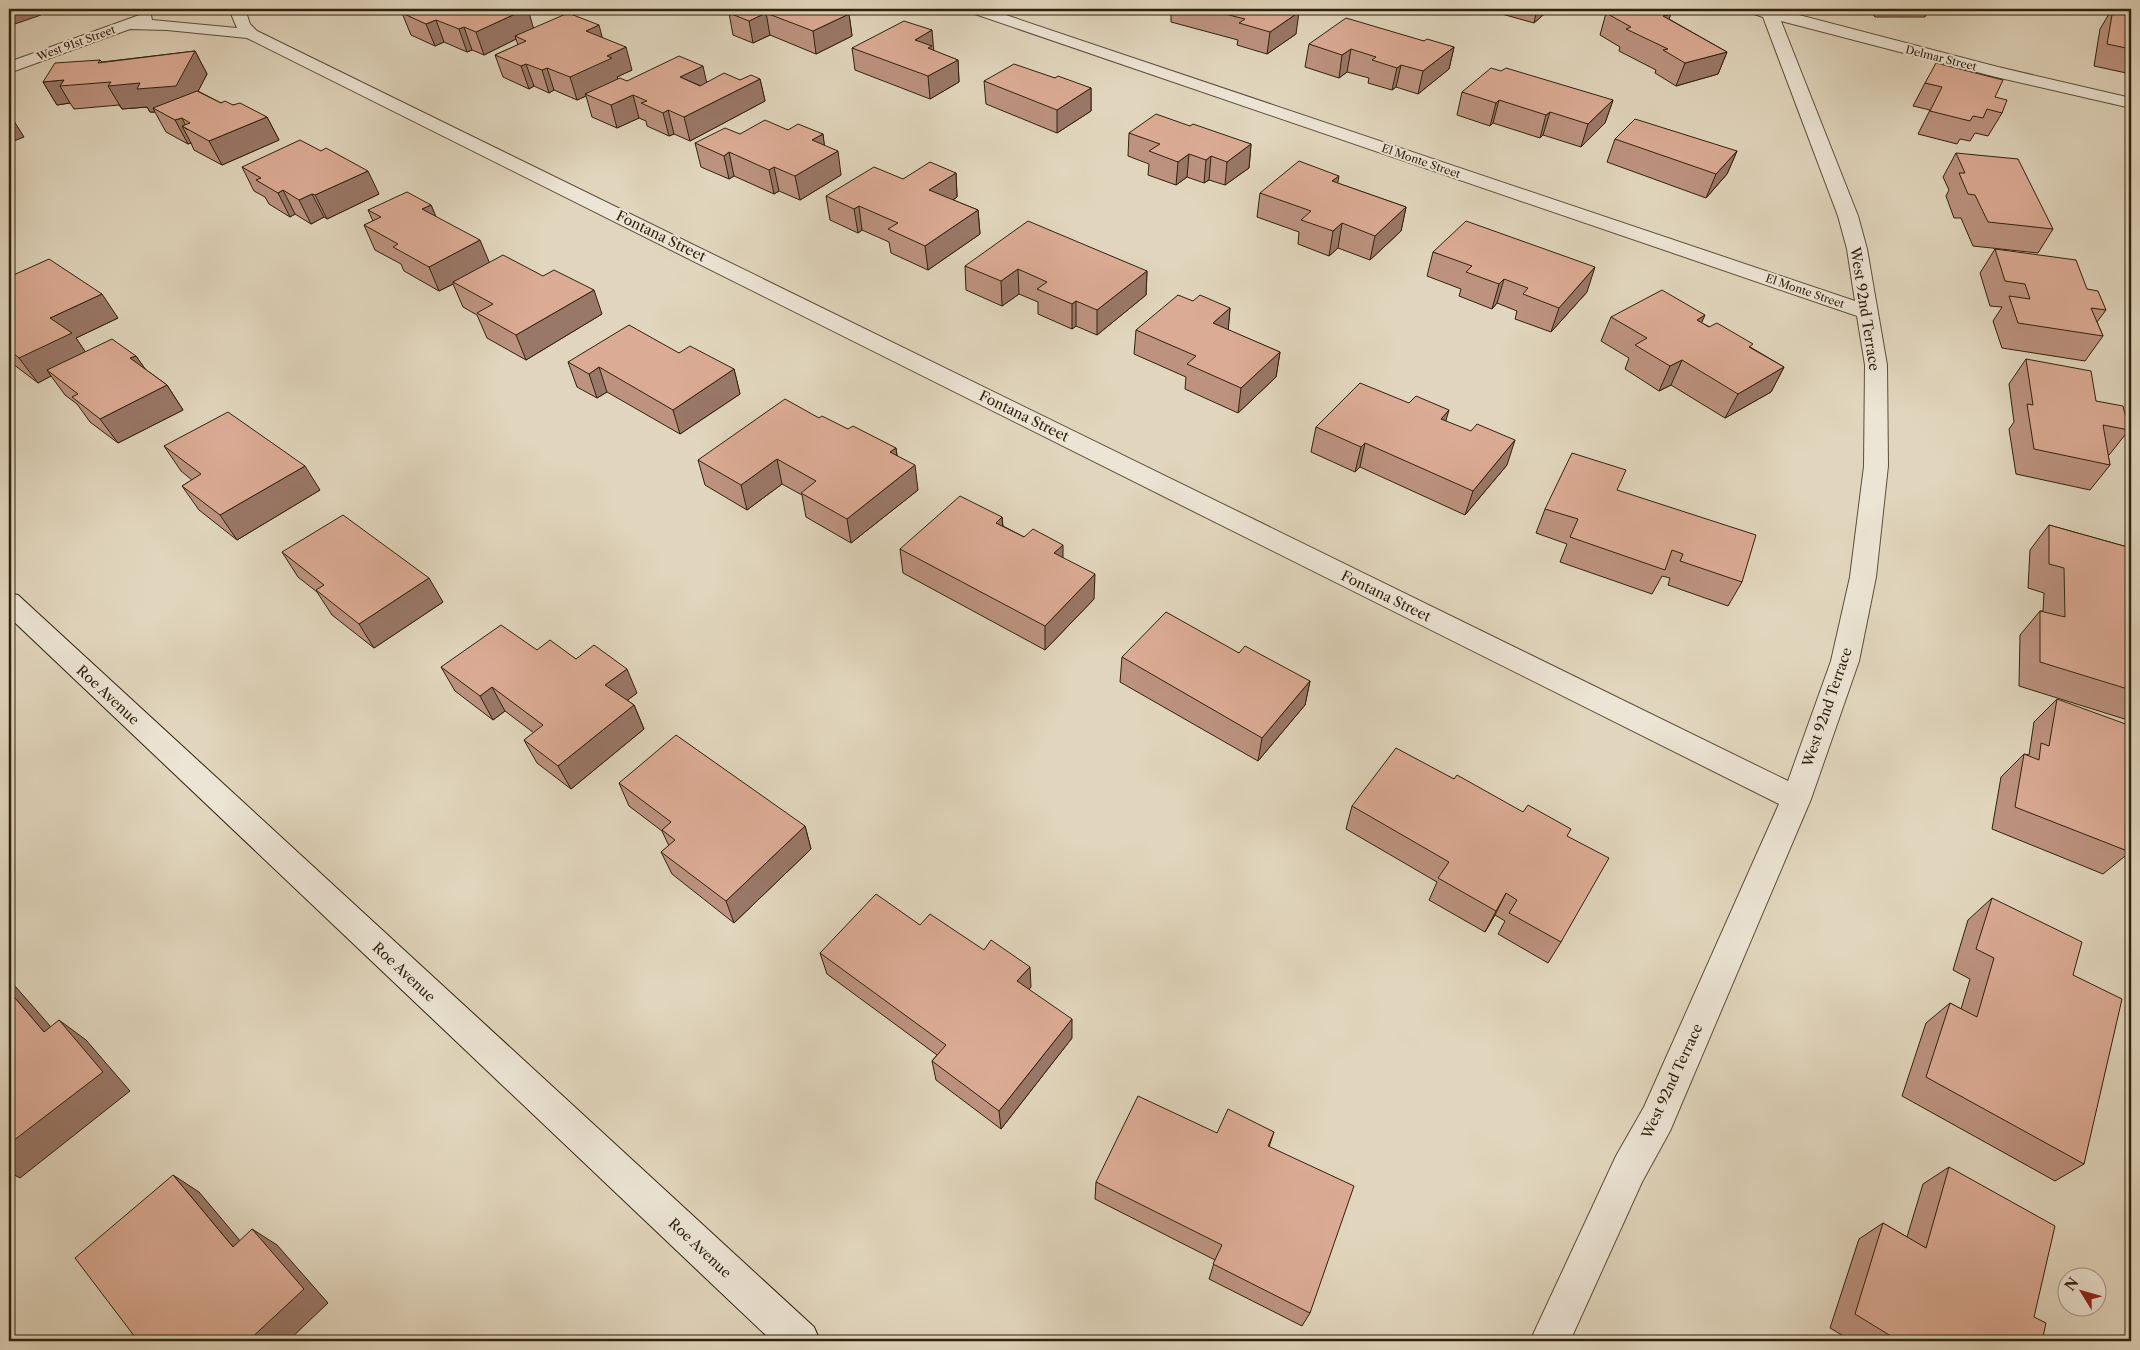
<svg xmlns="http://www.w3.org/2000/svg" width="2140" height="1350" font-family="'Libre Caslon Text',serif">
<rect width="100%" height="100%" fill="#e1d6bd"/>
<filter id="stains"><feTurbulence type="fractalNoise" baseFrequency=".004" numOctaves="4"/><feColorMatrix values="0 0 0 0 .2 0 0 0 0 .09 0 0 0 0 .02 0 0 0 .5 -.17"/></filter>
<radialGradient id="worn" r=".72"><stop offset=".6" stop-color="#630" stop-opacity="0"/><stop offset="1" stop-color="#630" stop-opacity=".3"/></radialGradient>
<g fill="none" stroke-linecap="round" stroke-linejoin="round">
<defs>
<polygon id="street" points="229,9 245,9 250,24 257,31 1788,781 1831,661 1850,577 1864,466 1865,365 1857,316 969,12 966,9 988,9 1855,301 1847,249 1838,216 1763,17 1751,13 1749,9 1776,9 1998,67 2131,98 2131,108 1996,77 1781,21 1858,216 1867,249 1887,365 1888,466 1876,577 1859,661 1811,799 1670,1131 1642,1182 1570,1341 1530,1341 1616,1156 1644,1107 1779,804 247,38 167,30 130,29 9,73 9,62 145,13 151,15 152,20 237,28"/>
<polygon id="secondary" points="9,593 18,595 814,1327 820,1341 772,1341 9,617"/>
</defs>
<use href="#street" stroke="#5c4e39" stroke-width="2"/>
<use href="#secondary" stroke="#30210d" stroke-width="2"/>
<use href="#street" fill="#ece4d4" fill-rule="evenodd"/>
<use href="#secondary" fill="#ece4d4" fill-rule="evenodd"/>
</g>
<g fill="#bd9380" stroke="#30210d">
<polygon points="695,9 722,9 710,14"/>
<polygon points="1129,9 1141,9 1137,11"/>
<polygon points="1171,9 1289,9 1296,34 1267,54 1237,45 1238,40 1171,22"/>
<polygon points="1484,9 1550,9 1534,23"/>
<polygon points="1615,9 1661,9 1669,19 1727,52 1718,74 1676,86 1655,73 1656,70 1619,51 1620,47 1600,35 1606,13 1614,11"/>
<polygon points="1868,9 1929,9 1925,17 1875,17"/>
<polygon points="2112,9 2122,9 2131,10 2131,74 2094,66 2100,29"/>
<polygon points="402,13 534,28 602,38 632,70 617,77 618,79 627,81 707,82 760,79 765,101 690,141 674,134 669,136 647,126 646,121 639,118 617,128 592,117 586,96 577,100 554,90 549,93 534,86 529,89 503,77 495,55 518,45 516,39 484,55 472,50 467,52 444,42 435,46 411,35"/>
<polygon points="729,13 849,14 852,36 816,54 770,35 753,43 733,35"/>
<polygon points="1424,41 1454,47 1449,69 1418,94 1396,87 1392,90 1368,83 1369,78 1347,72 1339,78 1305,67 1309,44"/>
<polygon points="852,48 934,51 958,60 959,82 930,99 855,70"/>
<polygon points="195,51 207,74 198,91 221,103 233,105 267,117 279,140 222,165 194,150 191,143 188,144 166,132 155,112 150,112 147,107 122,109 119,105 74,109 70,103 57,105 43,82 100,60 102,62"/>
<polygon points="1055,78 1091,88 1091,111 1057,133 986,104 984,81"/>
<polygon points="1925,83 1995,97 2002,113 1988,136 1975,133 1970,141 1960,139 1957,144 1918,134 1930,110 1913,106"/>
<polygon points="1462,92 1613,100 1605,123 1581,147 1543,135 1540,138 1493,123 1490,126 1457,115"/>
<polygon points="1190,126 1251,144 1249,168 1225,185 1209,180 1204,183 1187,177 1176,185 1148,175 1149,164 1128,156 1129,133"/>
<polygon points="788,130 823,134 824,146 841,175 800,200 779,191 774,194 734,176 729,179 701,167 695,143 740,134"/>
<polygon points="1615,139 1737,151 1727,174 1706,198 1607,162"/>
<polygon points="1956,153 2053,229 2038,253 1973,246 1961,218 1954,218 1946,196 1949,190 1943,177"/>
<polygon points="242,167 379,194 327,219 324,217 311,224 295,214 290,217 269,204 265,197 254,191"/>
<polygon points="956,173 957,197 953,200 978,210 980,234 928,270 891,253 889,242 862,230 858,233 830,220 826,196 903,179"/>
<polygon points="1337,183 1406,207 1401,231 1370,260 1338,248 1329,256 1298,244 1299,232 1257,217 1260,193"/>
<polygon points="431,205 436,217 489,263 602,314 526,360 487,338 477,315 463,307 453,284 439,291 404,271 401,264 375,250 364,225 373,221 368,210"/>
<polygon points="1995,249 2087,289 2106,310 2097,322 2103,336 2085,361 2002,348 1993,321 2002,307 1990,306 1980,273"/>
<polygon points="1433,252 1587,292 1551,332 1515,319 1517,311 1497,303 1492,309 1459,296 1461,289 1427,276"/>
<polygon points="965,266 1147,271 1146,295 1097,335 1076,326 1072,329 1038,314 1038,302 1019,294 1002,306 966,290"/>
<polygon points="9,277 118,318 76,338 85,352 136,356 145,369 167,385 183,410 118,443 90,422 77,404 65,395 51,376 38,383 9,361"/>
<polygon points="1193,301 1230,308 1228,330 1280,352 1276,377 1238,413 1185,389 1186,377 1134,354 1136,330"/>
<polygon points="1611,317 1702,323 1752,348 1784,367 1771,392 1725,418 1671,385 1659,391 1625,369 1629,358 1601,341"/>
<polygon points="679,353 734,369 740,394 680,434 607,392 597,398 577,387 568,362"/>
<polygon points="2026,359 2096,401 2129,430 2109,455 2108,455 2110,465 2090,490 2016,474 2009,429 2014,422 2009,384"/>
<polygon points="819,418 896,448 897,455 918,490 851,543 806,517 802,495 782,484 747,510 705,485 698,460"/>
<polygon points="1446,421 1507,465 1465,515 1360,467 1355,472 1311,452 1316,427"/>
<polygon points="164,446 320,490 237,540 199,510 182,486 192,480 181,471"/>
<polygon points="1617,490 1742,582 1728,606 1668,585 1670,578 1662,576 1652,594 1560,562 1567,544 1536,533 1545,509"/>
<polygon points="1002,517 1003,526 1024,537 1063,558 1094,599 1045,650 903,573 900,549"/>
<polygon points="2049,525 2131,548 2131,721 2019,686 2020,635 2040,611 2043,611 2044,593 2028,588 2030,550"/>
<polygon points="282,552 443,602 374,648 332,615 317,592 298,577"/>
<polygon points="537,650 576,659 637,693 627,700 634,705 644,729 571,789 537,763 524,740 534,733 505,711 493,720 455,691 441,667"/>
<polygon points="1239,653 1310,681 1305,705 1258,761 1120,682 1122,657"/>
<polygon points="2057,699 2130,852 2103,874 1992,829 2001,777 2024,754 2029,755 2034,722"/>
<polygon points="1454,779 1567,836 1561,942 1548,963 1498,934 1505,921 1495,915 1485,932 1429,900 1437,882 1346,829 1352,806"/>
<polygon points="619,783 805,826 811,849 734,923 672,874 661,852 669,846 662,831 629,806"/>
<polygon points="1992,898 2073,975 2084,1164 2055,1181 1902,1096 1926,1023 1950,1003 1961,1009 1970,979 1953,970 1968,920"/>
<polygon points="920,925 1031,987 1029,989 1072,1038 1001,1129 936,1080 932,1061 937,1055 827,974 820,953"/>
<polygon points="1274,1132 1269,1147 1310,1313 1302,1326 1209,1279 1215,1260 1095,1199 1096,1182 1217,1133"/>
<polygon points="1949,1167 2034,1317 2042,1341 1852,1341 1830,1328 1859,1239 1883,1223 1907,1237 1923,1184"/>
</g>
<g fill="#9a7868" stroke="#30210d">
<polygon points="9,9 37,9 41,15 9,26"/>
<polygon points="351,9 366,9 352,11"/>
<polygon points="526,9 528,9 534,30 515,36 516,39 484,55 476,32"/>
<polygon points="709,9 722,9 710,14"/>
<polygon points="1537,9 1550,9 1534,23"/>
<polygon points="1299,12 1296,34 1267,54 1270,32"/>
<polygon points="766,13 770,35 753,43 749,21"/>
<polygon points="849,14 852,36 816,54 813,31"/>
<polygon points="1671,14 1663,36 1663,16"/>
<polygon points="436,20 444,42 435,46 426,24"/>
<polygon points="599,25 605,48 586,31"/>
<polygon points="464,27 472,50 467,52 459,29"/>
<polygon points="932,30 934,53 915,40"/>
<polygon points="626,47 632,70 617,77 618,80 585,94 586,96 577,100 570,77 607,56"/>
<polygon points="1454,47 1449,69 1418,94 1423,71"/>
<polygon points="1351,49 1347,72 1339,78 1342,55"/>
<polygon points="195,51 207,74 189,109 153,108 155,112 150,112 147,107 122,109 108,86"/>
<polygon points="1727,52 1718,74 1676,86 1685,63"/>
<polygon points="958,60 959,82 930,99 928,76"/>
<polygon points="526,64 534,86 529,89 521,66"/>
<polygon points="1401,65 1396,87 1392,90 1397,68"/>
<polygon points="703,66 708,89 680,77"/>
<polygon points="547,68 554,90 549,93 542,70"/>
<polygon points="760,79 765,101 690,141 684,117"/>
<polygon points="64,80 60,86 70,103 57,105 43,82"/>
<polygon points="1091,88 1091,111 1057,133 1057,110"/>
<polygon points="633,95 639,118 617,128 611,105"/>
<polygon points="1499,100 1493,123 1490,126 1496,103"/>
<polygon points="1613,100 1605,123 1581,147 1588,124"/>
<polygon points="668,110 674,134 669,136 663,113"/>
<polygon points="1550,112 1543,135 1540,138 1546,115"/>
<polygon points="9,113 24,137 9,143"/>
<polygon points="267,117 279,140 222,165 209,141"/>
<polygon points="182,118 188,130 182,126 191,143 188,144 175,120"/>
<polygon points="823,134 826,157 812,140"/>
<polygon points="1251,144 1249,168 1225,185 1227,162"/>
<polygon points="838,151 841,175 800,200 795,176"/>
<polygon points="1737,151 1727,174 1706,198 1716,174"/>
<polygon points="729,152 734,176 729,179 724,156"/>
<polygon points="1189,154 1187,177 1176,185 1178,162"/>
<polygon points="1211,156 1209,180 1204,183 1206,160"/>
<polygon points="774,167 779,191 774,194 769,170"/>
<polygon points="368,171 379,194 327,219 315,195"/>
<polygon points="956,173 957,197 931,214 929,190"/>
<polygon points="1339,176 1335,199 1332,181"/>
<polygon points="283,190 295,214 290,217 278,193"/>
<polygon points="312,194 324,217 311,224 299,200"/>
<polygon points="431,205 441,229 422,209"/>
<polygon points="859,206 862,230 858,233 854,209"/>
<polygon points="1406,207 1401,231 1370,260 1375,236"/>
<polygon points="978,210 980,234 928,270 925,246"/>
<polygon points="1342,223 1338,248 1329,256 1333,231"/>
<polygon points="480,240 490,264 453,282 453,284 439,291 429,267"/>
<polygon points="1595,267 1587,292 1551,332 1559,308"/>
<polygon points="1018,269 1019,294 1002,306 1001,281"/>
<polygon points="1147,271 1146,295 1097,335 1097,310"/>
<polygon points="1504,279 1497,303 1492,309 1499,284"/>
<polygon points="594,290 602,314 526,360 516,335"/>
<polygon points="102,294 118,318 76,338 89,357 47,370 51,376 38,383 19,358 50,318"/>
<polygon points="1076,301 1076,326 1072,329 1072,304"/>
<polygon points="1230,308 1228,333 1213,323"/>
<polygon points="1705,315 1694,340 1697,320"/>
<polygon points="1280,352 1276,377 1238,413 1241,388"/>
<polygon points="136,356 153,380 130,358"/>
<polygon points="1682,360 1671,385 1659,391 1670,366"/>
<polygon points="599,367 607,392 597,398 589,374"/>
<polygon points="1784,367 1771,392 1725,418 1738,394"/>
<polygon points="734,369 740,394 680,434 673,410"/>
<polygon points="167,385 183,410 118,443 100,419"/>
<polygon points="1449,410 1442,434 1441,419"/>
<polygon points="1515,440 1507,465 1465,515 1473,491"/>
<polygon points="1365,443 1360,467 1355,472 1361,447"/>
<polygon points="896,448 899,473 890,452"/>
<polygon points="777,459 782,484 747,510 741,485"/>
<polygon points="915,465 918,490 851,543 847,519"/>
<polygon points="305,466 320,490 237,540 220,515"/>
<polygon points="1002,517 1004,541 996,523"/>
<polygon points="1063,545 1063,569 1054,553"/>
<polygon points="1095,574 1094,599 1045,650 1045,626"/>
<polygon points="429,578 443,602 374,648 359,624"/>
<polygon points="627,669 637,693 616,709 605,685"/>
<polygon points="1310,681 1305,705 1258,761 1262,738"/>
<polygon points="492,687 505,711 493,720 480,696"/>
<polygon points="634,705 644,729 571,789 558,766"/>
<polygon points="805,826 811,849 734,923 726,901"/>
<polygon points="1506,893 1495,915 1485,932 1496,911"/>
<polygon points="1030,967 1031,987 1019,1002 1017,981"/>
<polygon points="9,981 15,986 72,1051 44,1032 9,991"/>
<polygon points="1072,1019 1072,1038 1001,1129 999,1111"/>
<polygon points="59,1020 86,1040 130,1091 20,1178 9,1172 9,1144"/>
<polygon points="173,1175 199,1192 258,1262 233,1247"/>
<polygon points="252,1229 277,1245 328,1303 288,1341 248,1341"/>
</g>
<g fill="#dcab95" stroke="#30210d">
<polygon points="413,9 526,9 476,32 464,27 459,29 436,20 426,24 402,13"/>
<polygon points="737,9 836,9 849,14 813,31 766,13 749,21 729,13"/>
<polygon points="1205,9 1289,9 1299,12 1270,32 1239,23 1245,19"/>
<polygon points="1620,9 1661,9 1671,14 1663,16 1727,52 1685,63 1663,50 1668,49 1626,29 1631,27 1606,13 1621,10"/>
<polygon points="2113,9 2122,9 2131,10 2131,49 2107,44"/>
<polygon points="568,13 599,25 586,31 626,47 607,56 612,58 570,77 547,68 542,70 526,64 521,66 495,55 526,41 515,36"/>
<polygon points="1346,18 1424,41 1427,39 1454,47 1423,71 1401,65 1397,68 1372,60 1376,57 1351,49 1342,55 1309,44"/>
<polygon points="904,21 932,30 915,40 932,46 928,48 958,60 928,76 852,48"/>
<polygon points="195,51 176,86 137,89 140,83 108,86 111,82 60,86 64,80 43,82 55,63 100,60 98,63"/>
<polygon points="679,56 703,66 680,77 700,86 724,73 740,80 751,75 760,79 684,117 668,110 663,113 641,103 647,101 633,95 611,105 585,94 620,78 627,81"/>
<polygon points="1936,63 2003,80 1995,97 2007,100 2002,113 1987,109 1983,118 1973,116 1970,121 1930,111 1942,87 1925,83"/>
<polygon points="1014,64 1055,78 1058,76 1091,88 1057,110 984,81"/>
<polygon points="1491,68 1501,71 1506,68 1613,100 1588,124 1550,112 1546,115 1499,100 1496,103 1462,92"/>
<polygon points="197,91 221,103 225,101 233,105 240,103 267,117 209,141 182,126 190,123 182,118 175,120 153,108"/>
<polygon points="1156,114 1190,126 1193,124 1251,144 1227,162 1211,156 1206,160 1189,154 1178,162 1149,151 1160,144 1129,133"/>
<polygon points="1635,119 1737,151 1716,174 1615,139"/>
<polygon points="765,120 788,130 798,124 823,134 812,140 838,151 795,176 774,167 769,170 729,152 724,156 695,143 725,128 740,134"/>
<polygon points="300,140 321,151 326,148 368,171 315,195 312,194 299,200 283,190 278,193 256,180 261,178 242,167"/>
<polygon points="1956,153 2018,159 2053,229 1988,222 1975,195 1968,194 1959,173 1965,173"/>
<polygon points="1299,161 1339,176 1332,181 1406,207 1375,236 1342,223 1333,231 1301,220 1311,211 1260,193"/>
<polygon points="930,162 956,173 929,190 978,210 925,246 888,229 898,223 859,206 854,209 826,196 874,167 903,179"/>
<polygon points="407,192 431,205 422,209 480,240 429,267 393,247 398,244 364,225 381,217 368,210"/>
<polygon points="1028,221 1147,271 1097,310 1076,301 1072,304 1037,289 1047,282 1018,269 1001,281 965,266"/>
<polygon points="1466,221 1595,267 1559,308 1523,294 1528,288 1504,279 1499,284 1466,272 1472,266 1433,252"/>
<polygon points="1995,249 2076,260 2087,289 2098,291 2106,310 2091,308 2103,336 2018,323 2009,296 2030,299 2025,284 2005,281"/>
<polygon points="503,255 543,276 554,270 594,290 516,335 477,313 493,304 453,282"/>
<polygon points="49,259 102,294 50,318 72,333 19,358 9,350 9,277"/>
<polygon points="1662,290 1705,315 1697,320 1709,327 1717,323 1753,344 1749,347 1784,367 1738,394 1682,360 1670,366 1635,345 1647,338 1611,317"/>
<polygon points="1178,295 1193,301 1200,295 1230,308 1213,323 1280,352 1241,388 1187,364 1196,356 1136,330"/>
<polygon points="629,325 679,353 690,346 734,369 673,410 599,367 589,374 568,362"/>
<polygon points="112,339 136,356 130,358 167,385 100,419 72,397 78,394 47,370"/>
<polygon points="2026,359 2091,371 2096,401 2123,406 2129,430 2103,425 2110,465 2034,449 2027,404 2033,405"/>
<polygon points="1360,383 1409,403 1416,396 1449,410 1441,419 1471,431 1477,424 1515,440 1473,491 1365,443 1361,447 1316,427"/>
<polygon points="785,399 819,418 822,416 848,429 853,426 896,448 890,452 915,465 847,519 801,493 816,481 777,459 741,485 698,460"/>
<polygon points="228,412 305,466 220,515 182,486 201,474 164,446"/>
<polygon points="1572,453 1626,470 1617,490 1756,535 1742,582 1680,561 1683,554 1672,550 1665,570 1570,537 1578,519 1545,509"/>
<polygon points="960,496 1002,517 996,523 1024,537 1033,529 1063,545 1054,553 1095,574 1045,626 900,549"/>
<polygon points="343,515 429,578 359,624 316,590 324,585 282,552"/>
<polygon points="2049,525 2131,548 2131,690 2040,662 2040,611 2065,617 2064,568 2049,564"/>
<polygon points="1166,612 1239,653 1245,646 1310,681 1262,738 1122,657"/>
<polygon points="501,625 537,650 550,640 576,659 594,645 627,669 605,685 634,705 558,766 524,740 543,725 492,687 480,696 441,667"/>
<polygon points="2057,699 2131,726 2131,836 2130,852 2015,807 2024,754 2039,760 2041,743 2049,746"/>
<polygon points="676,735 805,826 726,901 661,852 675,840 662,830 671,822 619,783"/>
<polygon points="1396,748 1454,779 1457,775 1523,812 1528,805 1571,829 1567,836 1609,858 1561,942 1509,913 1517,900 1506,893 1496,911 1438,878 1449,862 1352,806"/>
<polygon points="876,894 920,925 930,914 984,950 991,940 1030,967 1017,981 1072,1019 999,1111 932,1061 946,1045 820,953"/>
<polygon points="1992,898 2082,942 2073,975 2122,999 2084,1164 1926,1077 1950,1003 1977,1017 1994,958 1976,949"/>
<polygon points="9,991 44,1032 59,1020 103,1072 9,1144"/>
<polygon points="1138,1096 1217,1133 1228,1109 1274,1132 1268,1146 1354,1186 1310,1313 1213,1264 1222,1245 1096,1182"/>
<polygon points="1949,1167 2055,1226 2034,1317 2046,1323 2042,1341 1899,1341 1855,1314 1883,1223 1926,1248"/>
<polygon points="173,1175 233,1247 252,1229 304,1289 248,1341 138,1341 75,1258"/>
</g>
<g text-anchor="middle" stroke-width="4" stroke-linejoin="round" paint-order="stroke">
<g font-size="11" fill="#30210d" stroke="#ece4d4">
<text transform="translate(76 43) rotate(-20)" y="4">West 91st Street</text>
<text transform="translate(1941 58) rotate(14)" y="4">Delmar Street</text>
<text transform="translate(1421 161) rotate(19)" y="4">El Monte Street</text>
<text transform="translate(1805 291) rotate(19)" y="4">El Monte Street</text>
</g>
<g font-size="14" fill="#30210d" stroke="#ece4d4">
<text transform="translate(661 236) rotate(26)" y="5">Fontana Street</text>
<text transform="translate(1865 309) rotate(81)" y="5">West 92nd Terrace</text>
<text transform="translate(1024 416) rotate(26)" y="5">Fontana Street</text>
<text transform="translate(1386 596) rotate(26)" y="5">Fontana Street</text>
<text transform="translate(108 695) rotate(43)" y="5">Roe Avenue</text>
<text transform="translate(1827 707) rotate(-71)" y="5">West 92nd Terrace</text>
<text transform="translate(404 972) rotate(43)" y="5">Roe Avenue</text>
<text transform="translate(1672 1081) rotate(-65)" y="5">West 92nd Terrace</text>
<text transform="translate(700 1248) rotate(43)" y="5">Roe Avenue</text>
</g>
</g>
<rect width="2140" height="1350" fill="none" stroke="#e1d6bd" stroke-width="30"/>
<rect x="10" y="10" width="2120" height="1330" fill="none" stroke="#30210d" stroke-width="2.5"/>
<rect x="15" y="15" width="2110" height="1320" fill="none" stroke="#30210d"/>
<g transform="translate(2082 1292) rotate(307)"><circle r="24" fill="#ece4d4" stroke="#a19684"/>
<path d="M0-4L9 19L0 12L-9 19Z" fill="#8f2418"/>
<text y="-8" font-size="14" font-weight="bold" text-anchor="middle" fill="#30210d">N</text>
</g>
<rect width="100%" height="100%" filter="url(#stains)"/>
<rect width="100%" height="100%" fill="url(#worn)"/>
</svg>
